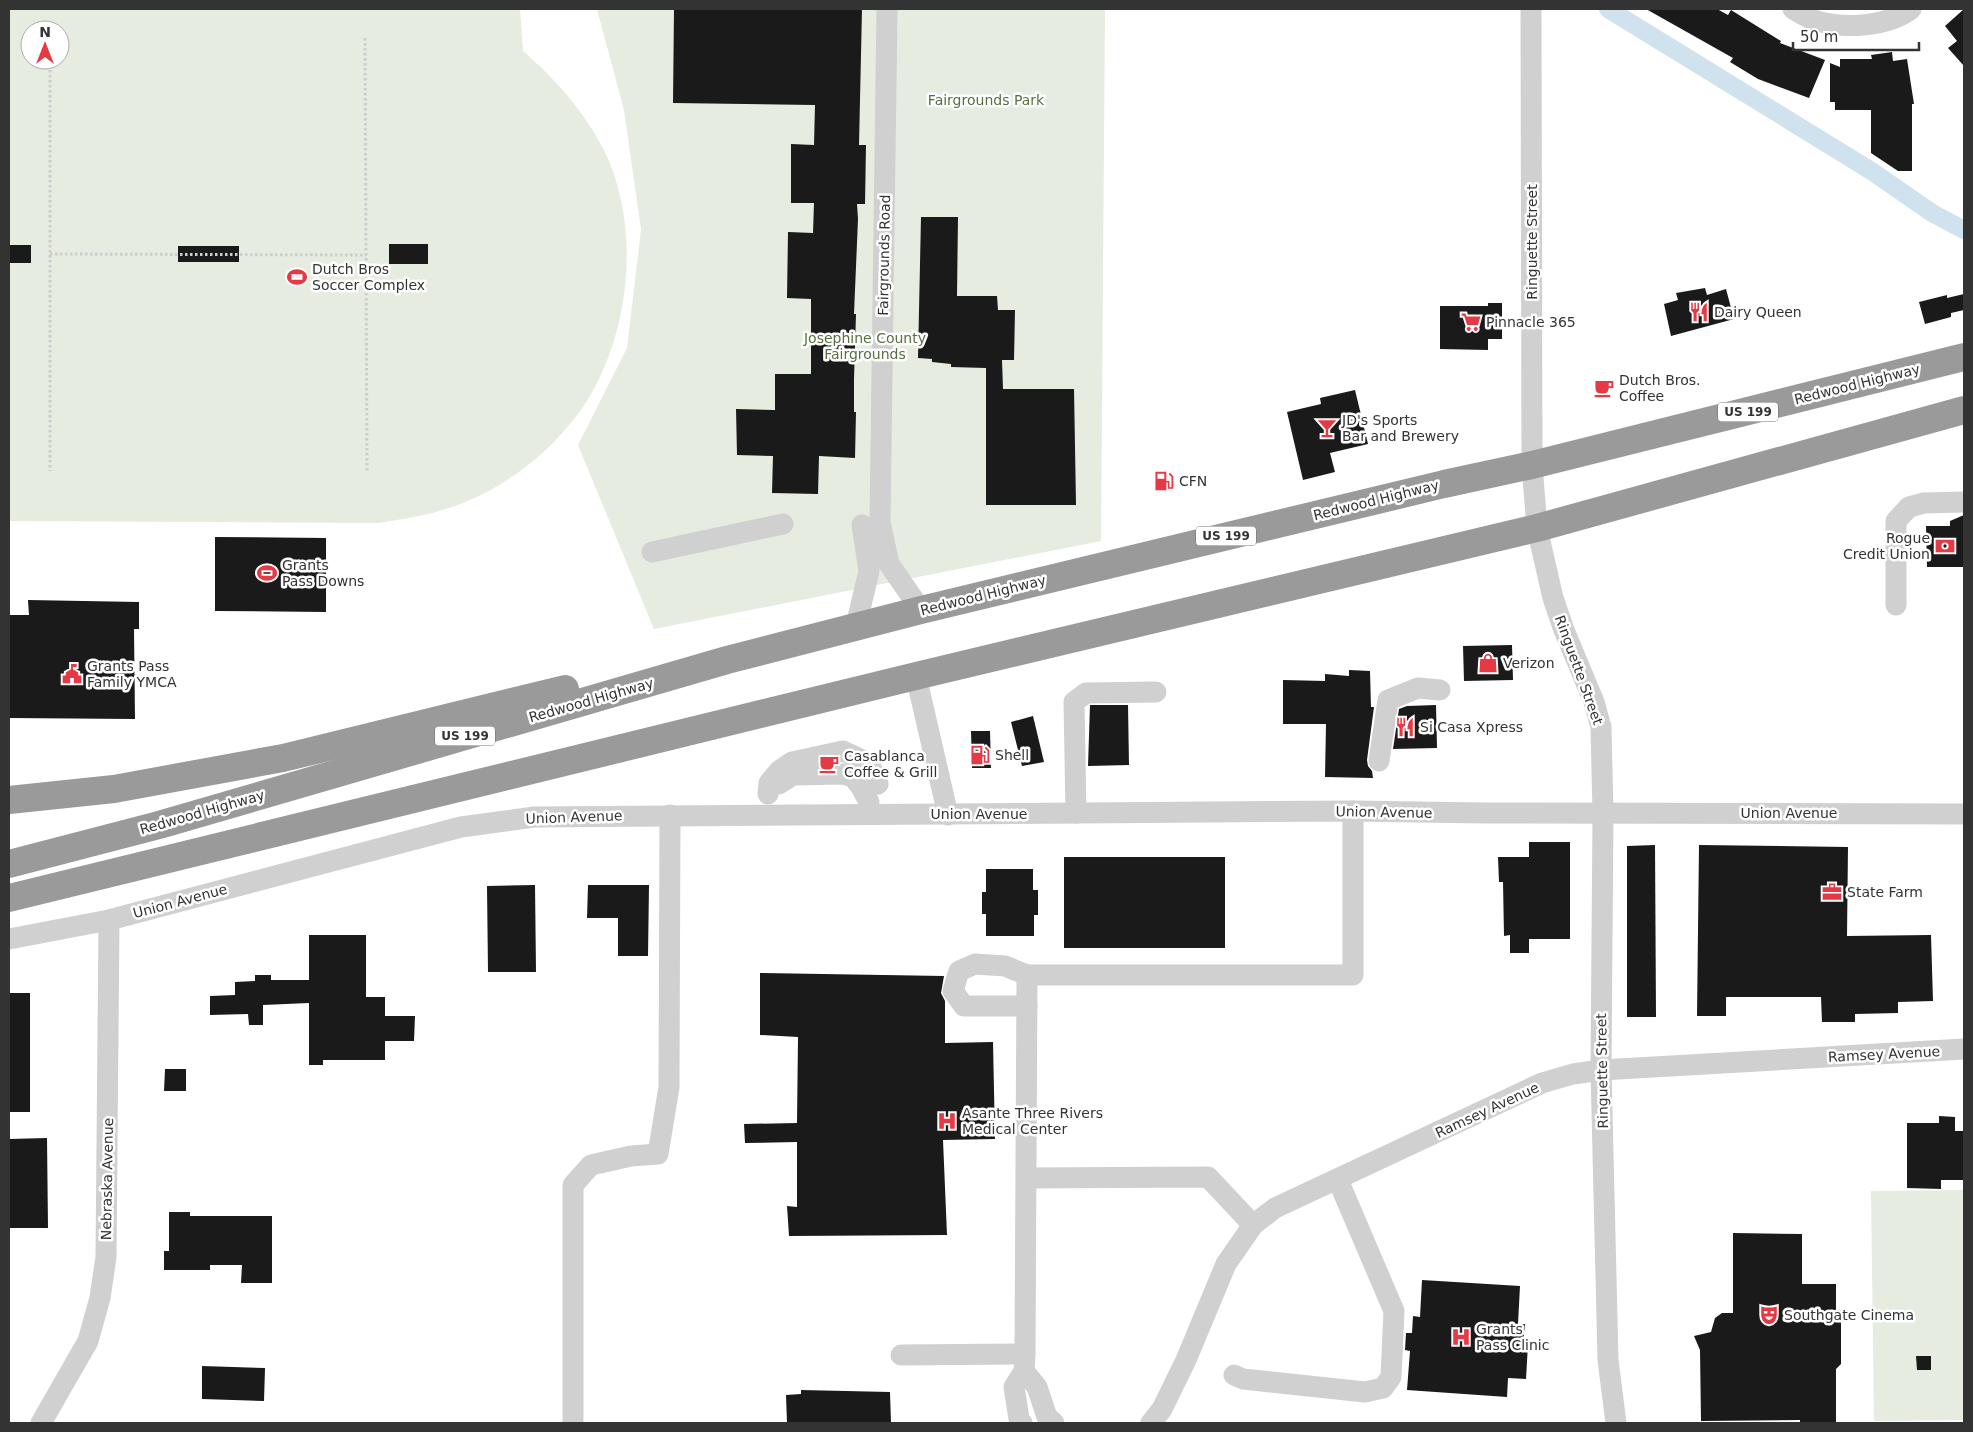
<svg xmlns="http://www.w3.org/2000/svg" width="1973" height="1432" font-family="'DejaVu Sans',sans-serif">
<rect width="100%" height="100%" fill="#fff"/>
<g fill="#e6ecdf" fill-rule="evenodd">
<path d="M9 9H520L523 51C557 81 583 110 604 150 638 220 632 312 598 381 573 432 522 478 470 500 441 513 410 518 379 523L9 521ZM30 30H60V60H30Z"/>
<polygon points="597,9 1105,9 1101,541 654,629 578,445 627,348 641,229 624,110"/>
<polygon points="1964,1190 1964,1420 1874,1421 1871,1191"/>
</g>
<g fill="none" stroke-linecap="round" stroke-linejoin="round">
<polyline stroke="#cfe2ee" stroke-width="18" points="1608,9 1873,172 1932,213 1964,230"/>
</g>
<g fill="#1a1a1a">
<polygon points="674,9 862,9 859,145 866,145 865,204 857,204 858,219 854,314 856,314 854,379 854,412 856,412 855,458 819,456 818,494 772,493 773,456 737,455 736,409 775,410 775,374 811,374 811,299 787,298 788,232 813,233 814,203 791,203 791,144 814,145 815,105 673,103"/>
<polygon points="1646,9 1717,9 1728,15 1731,10 1781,41 1780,43 1825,60 1809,98 1758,79 1730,62 1733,58"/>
<polygon points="1964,9 1964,66 1948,48 1957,41 1945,26"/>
<polygon points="1892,52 1893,61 1907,59 1914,104 1912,104 1912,171 1898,171 1871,153 1871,110 1835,110 1835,102 1830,102 1830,63 1840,67 1840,59 1872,59 1871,55"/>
<polygon points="921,217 958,217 957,296 997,296 998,310 1015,310 1014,360 1002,360 1003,389 1074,389 1076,505 986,505 986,368 951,367 951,364 932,362 932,359 918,358"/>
<rect x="389" y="244" width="39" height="20"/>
<rect x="9" y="245" width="22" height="18"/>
<rect x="178" y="246" width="61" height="16"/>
<polygon points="1705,288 1707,295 1726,289 1734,319 1671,336 1664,304 1678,300 1676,293"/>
<polygon points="1964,294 1964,310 1951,313 1951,317 1925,324 1919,302 1947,295 1947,298"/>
<polygon points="1488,303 1502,303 1502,339 1488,339 1488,350 1440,349 1440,306 1488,306"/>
<polygon points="1355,390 1368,444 1330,453 1335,472 1303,480 1287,412 1321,404 1320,398"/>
<polygon points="1964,515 1964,567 1927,567 1926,526 1950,526 1950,521"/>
<polygon points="215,537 326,538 326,612 215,611"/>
<polygon points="28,600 139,602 139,629 134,629 135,719 9,718 9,615 29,615"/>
<polygon points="1512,645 1513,680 1464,681 1463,646"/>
<polygon points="1349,670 1370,671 1371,707 1374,707 1367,760 1368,766 1372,771 1373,778 1325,777 1326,724 1283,724 1283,680 1325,681 1325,674 1349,676"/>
<polygon points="1090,705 1128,705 1129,765 1088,766"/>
<polygon points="1436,705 1437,748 1393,749 1399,709 1407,706"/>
<polygon points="1033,716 1044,762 1022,766 1011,722"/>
<polygon points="971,731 990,731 991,768 972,768"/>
<polygon points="1529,842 1570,842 1570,939 1529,939 1529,953 1510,953 1510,935 1504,936 1503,882 1499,882 1498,857 1529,857"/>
<polygon points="1655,845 1656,1017 1627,1017 1627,846"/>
<polygon points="1699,845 1848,847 1847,936 1931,935 1933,1001 1898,1002 1898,1013 1855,1014 1855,1022 1822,1022 1821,997 1726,997 1726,1016 1697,1016"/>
<rect x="1064" y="857" width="161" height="91"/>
<polygon points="986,869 1033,869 1033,890 1038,890 1038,915 1034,915 1034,936 986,936 986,914 982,914 982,892 986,892"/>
<polygon points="535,885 536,972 488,972 487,886"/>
<polygon points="588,885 649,885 648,956 618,956 618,918 587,918"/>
<polygon points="309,935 366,935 366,997 385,997 385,1016 415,1016 414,1041 385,1041 385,1060 323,1060 323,1065 309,1065 309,1003 263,1005 263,1025 249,1025 248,1014 210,1015 210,996 235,995 235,982 255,981 255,975 271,975 271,980 309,980"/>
<polygon points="760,973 944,976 941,993 945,1001 945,1043 993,1042 995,1139 943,1140 947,1235 789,1236 787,1206 797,1207 797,1142 745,1143 744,1124 797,1123 798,1037 760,1035"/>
<rect x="9" y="993" width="21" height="119"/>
<polygon points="165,1069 186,1069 186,1091 164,1091"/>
<polygon points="1939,1116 1955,1117 1955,1131 1964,1131 1964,1180 1941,1180 1941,1189 1907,1188 1907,1123 1939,1123"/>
<polygon points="47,1138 48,1228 9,1228 9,1139"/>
<polygon points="169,1212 190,1212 190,1216 272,1216 272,1283 241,1283 242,1265 210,1265 210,1270 164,1270 164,1251 169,1251"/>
<polygon points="1733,1233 1802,1234 1802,1284 1836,1284 1836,1310 1841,1310 1841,1364 1836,1369 1836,1423 1800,1423 1800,1420 1701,1421 1700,1350 1694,1336 1711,1332 1715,1318 1722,1313 1733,1313"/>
<polygon points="1422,1280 1520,1286 1518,1324 1525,1324 1523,1344 1528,1344 1526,1379 1508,1378 1507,1397 1407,1390 1410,1351 1405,1350 1406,1333 1412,1333 1413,1316 1420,1317"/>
<polygon points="1916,1356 1931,1356 1931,1370 1917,1370"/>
<polygon points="202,1366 265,1368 264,1401 202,1399"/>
<polygon points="801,1390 890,1392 891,1423 787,1423 786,1395 801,1394"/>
</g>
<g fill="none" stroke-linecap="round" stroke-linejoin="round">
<g stroke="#cdcdcd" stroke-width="3" stroke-dasharray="2.5 2.5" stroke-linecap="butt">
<polyline points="365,38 367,471"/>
<polyline points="50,60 50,471"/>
<polyline points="50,254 366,255"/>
</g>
<g stroke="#d0d0d0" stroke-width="21">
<polyline points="887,9 880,522 889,564 921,610"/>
<polyline points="1531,9 1532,465 1537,528 1553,598 1564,630 1594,702 1601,727 1603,813 1601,1070 1608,1360 1616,1423"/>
<path d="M1793 9C1800 13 1809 19 1817 21 1845 29 1887 27 1911 9"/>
<polyline points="652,552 783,524"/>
<polyline points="1896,605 1896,521 1909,507 1924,503 1964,502"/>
<polyline points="856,626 869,571 862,525"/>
<polyline points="916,676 948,815"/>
<polyline points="1379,761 1388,700 1418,688 1440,690"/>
<polyline points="779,784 793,775 843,774 853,777 861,787 869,802"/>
<polyline points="768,794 769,783 779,771 792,762 843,751 869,763 878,784"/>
<polyline points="1076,813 1074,702 1086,693 1156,692"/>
<polyline points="9,939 109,920 461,827 534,817 1353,811 1484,813 1964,814"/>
<polyline points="1027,975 1005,966 975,964 959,971 953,991 964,1006 1027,1006"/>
<polyline points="1027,1178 1208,1177 1253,1225"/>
<polyline points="901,1355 1025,1354"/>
<polyline points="1024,1371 1037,1387 1047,1417 1054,1423"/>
<polyline points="1234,1375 1243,1379 1365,1392 1383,1388 1391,1377 1394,1311 1338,1180"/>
<polyline points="41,1423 88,1341 100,1298 106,1257 109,920"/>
<polyline points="573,1423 573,1185 591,1165 631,1156 658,1154 669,1087 670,815"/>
<polyline points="1022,1423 1019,1419 1014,1387 1024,1371 1025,1354 1027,975 1353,975 1353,811"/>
<polyline points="1151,1423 1162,1409 1186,1360 1226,1264 1253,1225 1275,1208 1542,1083 1573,1074 1601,1070 1964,1049"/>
</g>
<g stroke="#9a9a9a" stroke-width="28">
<polyline points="9,800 114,789 283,758 565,689"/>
<polyline points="9,864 159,825 727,660 921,610 1444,484 1532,465 1964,357"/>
<polyline points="9,898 916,676 1537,528 1964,410"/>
</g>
</g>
<defs>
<symbol id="stadium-bare" viewBox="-9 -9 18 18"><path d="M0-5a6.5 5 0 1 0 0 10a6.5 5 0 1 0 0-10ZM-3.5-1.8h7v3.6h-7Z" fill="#e63946" stroke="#fff" stroke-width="2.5" paint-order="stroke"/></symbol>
<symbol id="restaurant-bare" viewBox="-9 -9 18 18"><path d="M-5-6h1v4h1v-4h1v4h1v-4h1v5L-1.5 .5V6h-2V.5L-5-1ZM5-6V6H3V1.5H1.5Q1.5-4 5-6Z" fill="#e63946" stroke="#fff" stroke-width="2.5" paint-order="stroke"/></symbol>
<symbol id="supermarket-bare" viewBox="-9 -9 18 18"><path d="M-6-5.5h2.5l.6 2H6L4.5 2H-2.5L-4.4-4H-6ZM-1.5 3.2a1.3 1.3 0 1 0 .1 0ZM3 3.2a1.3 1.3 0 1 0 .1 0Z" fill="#e63946" stroke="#fff" stroke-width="2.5" paint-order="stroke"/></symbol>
<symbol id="cafe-bare" viewBox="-9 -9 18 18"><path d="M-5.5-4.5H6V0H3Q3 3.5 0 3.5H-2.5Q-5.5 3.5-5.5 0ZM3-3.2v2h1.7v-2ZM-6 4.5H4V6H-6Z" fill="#e63946" stroke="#fff" stroke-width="2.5" paint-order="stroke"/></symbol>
<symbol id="bar-bare" viewBox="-9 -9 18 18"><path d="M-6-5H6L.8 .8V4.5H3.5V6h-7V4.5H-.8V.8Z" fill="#e63946" stroke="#fff" stroke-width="2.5" paint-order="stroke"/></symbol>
<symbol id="fuel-bare" viewBox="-9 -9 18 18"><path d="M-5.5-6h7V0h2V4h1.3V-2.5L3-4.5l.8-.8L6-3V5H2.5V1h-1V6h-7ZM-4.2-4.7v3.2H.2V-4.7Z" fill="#e63946" stroke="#fff" stroke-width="2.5" paint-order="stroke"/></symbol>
<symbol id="bank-bare" viewBox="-9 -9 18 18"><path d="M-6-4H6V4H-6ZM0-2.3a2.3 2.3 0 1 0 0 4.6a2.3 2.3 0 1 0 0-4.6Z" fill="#e63946" stroke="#fff" stroke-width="2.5" paint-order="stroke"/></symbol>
<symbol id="shop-bare" viewBox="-9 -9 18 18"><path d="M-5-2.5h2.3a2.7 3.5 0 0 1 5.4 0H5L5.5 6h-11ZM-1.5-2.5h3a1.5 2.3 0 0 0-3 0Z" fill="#e63946" stroke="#fff" stroke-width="2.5" paint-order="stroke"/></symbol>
<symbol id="civic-bare" viewBox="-9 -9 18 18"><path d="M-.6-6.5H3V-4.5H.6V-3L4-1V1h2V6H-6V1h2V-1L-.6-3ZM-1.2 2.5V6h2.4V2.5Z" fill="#e63946" stroke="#fff" stroke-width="2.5" paint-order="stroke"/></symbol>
<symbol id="office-bare" viewBox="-9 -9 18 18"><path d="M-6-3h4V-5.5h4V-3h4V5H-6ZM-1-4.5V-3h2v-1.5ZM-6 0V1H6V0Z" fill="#e63946" stroke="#fff" stroke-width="2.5" paint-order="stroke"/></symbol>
<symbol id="hospital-bare" viewBox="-9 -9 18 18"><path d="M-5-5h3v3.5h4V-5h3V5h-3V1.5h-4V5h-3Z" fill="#e63946" stroke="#fff" stroke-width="2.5" paint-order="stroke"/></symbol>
<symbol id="theatre-bare" viewBox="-9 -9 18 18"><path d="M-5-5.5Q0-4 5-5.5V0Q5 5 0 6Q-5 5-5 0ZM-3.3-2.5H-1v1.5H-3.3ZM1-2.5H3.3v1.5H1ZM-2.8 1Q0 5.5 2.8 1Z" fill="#e63946" stroke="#fff" stroke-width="2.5" paint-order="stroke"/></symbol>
</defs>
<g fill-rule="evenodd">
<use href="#stadium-bare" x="283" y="263" width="28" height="28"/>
<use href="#restaurant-bare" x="1685" y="298" width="28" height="28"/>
<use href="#supermarket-bare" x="1457" y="308" width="28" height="28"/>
<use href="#cafe-bare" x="1590" y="374" width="28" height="28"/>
<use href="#bar-bare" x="1313" y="414" width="28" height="28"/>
<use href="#fuel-bare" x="1150" y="467" width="28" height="28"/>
<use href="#bank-bare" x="1931" y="532" width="28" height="28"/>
<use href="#stadium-bare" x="253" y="559" width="28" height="28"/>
<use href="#shop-bare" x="1474" y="649" width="28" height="28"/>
<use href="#civic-bare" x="58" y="660" width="28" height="28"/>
<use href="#restaurant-bare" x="1391" y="713" width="28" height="28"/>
<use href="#fuel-bare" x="966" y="741" width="28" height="28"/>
<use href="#cafe-bare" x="815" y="750" width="28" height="28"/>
<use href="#office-bare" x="1818" y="878" width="28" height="28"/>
<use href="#hospital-bare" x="933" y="1107" width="28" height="28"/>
<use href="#theatre-bare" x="1755" y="1301" width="28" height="28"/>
<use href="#hospital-bare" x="1447" y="1323" width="28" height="28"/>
</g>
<g text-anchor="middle" stroke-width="5" stroke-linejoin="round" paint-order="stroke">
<g fill="#fff" stroke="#707070" stroke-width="1">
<rect x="1718" y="402.5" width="60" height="19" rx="4"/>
<rect x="1196" y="526.5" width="60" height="19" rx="4"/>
<rect x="435" y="726.5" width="60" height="19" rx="4"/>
</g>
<g font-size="12" font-weight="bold" fill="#333">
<text x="1748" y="416">US 199</text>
<text x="1226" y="540">US 199</text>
<text x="465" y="740">US 199</text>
</g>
<g font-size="14" fill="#56703f" stroke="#fff">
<text x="986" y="105">Fairgrounds Park</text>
<text x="865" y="343">Josephine County<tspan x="865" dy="16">Fairgrounds</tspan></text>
</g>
<g font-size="14" fill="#333" stroke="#fff">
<text transform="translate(1532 242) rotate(-90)" y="5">Ringuette Street</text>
<text transform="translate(884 255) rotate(-89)" y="5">Fairgrounds Road</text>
<text transform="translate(1857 384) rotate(-14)" y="5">Redwood Highway</text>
<text transform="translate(1376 500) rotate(-14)" y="5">Redwood Highway</text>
<text transform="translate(983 595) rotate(-14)" y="5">Redwood Highway</text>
<text transform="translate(1579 670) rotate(70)" y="5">Ringuette Street</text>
<text transform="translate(591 700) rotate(-16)" y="5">Redwood Highway</text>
<text transform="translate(202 812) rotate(-16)" y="5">Redwood Highway</text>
<text transform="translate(1384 812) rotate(1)" y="5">Union Avenue</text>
<text x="1789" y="818">Union Avenue</text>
<text x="979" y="819">Union Avenue</text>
<text transform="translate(574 817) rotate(-2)" y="5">Union Avenue</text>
<text transform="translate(180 901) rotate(-15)" y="5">Union Avenue</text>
<text transform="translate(1884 1054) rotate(-3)" y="5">Ramsey Avenue</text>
<text transform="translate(1602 1071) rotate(-91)" y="5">Ringuette Street</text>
<text transform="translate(1487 1110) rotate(-25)" y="5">Ramsey Avenue</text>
<text transform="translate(107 1179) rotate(-89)" y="5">Nebraska Avenue</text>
</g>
<g font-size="14" fill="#333" stroke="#fff" text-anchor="start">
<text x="312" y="274">Dutch Bros<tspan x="312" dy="16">Soccer Complex</tspan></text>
<text x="1714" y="317">Dairy Queen</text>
<text x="1486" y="327">Pinnacle 365</text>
<text x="1619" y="385">Dutch Bros.<tspan x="1619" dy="16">Coffee</tspan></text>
<text x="1342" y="425">JD's Sports<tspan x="1342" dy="16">Bar and Brewery</tspan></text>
<text x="1179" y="486">CFN</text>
<text x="1930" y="543" text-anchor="end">Rogue<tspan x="1930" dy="16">Credit Union</tspan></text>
<text x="282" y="570">Grants<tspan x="282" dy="16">Pass Downs</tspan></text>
<text x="1503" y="668">Verizon</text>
<text x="87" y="671">Grants Pass<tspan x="87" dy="16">Family YMCA</tspan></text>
<text x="1420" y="732">Si Casa Xpress</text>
<text x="995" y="760">Shell</text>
<text x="844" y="761">Casablanca<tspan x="844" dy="16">Coffee &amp; Grill</tspan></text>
<text x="1847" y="897">State Farm</text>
<text x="962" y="1118">Asante Three Rivers<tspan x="962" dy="16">Medical Center</tspan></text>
<text x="1784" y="1320">Southgate Cinema</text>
<text x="1476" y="1334">Grants<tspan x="1476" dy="16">Pass Clinic</tspan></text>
</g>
</g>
<rect width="1973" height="1432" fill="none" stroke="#333333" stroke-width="20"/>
<g transform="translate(45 45)"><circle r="24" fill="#ffffff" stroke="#adadad"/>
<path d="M0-4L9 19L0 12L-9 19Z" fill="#e63946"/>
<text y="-8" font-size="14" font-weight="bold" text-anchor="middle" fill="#333333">N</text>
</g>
<path d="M1793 42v8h126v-8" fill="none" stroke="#333333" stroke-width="2.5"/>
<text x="1800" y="42" font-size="15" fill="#333333" stroke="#ffffff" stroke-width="4" paint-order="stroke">50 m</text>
</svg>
